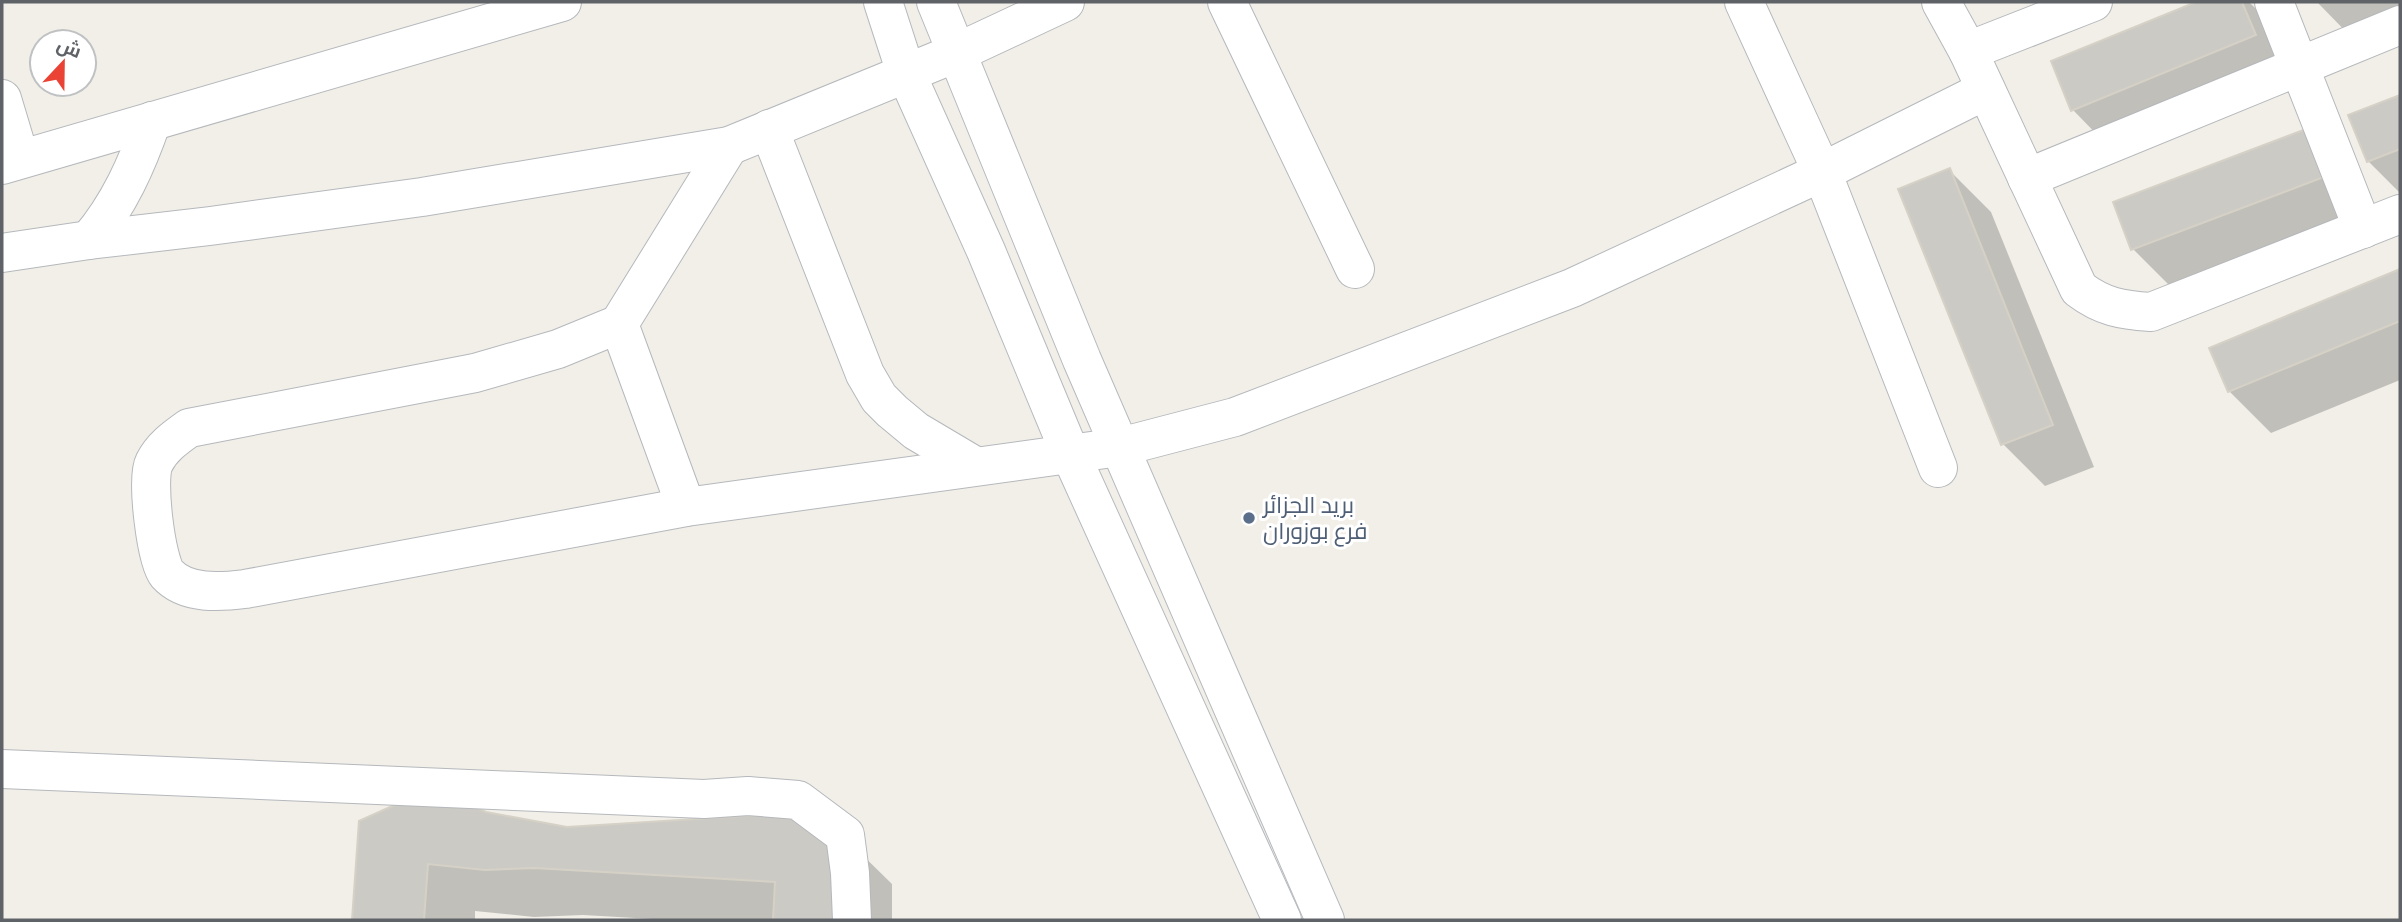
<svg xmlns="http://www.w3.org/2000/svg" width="2402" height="922" font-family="'Roboto Condensed',Cairo,sans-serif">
<rect width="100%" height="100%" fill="#f1efe8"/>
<g fill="#0003">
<polygon points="2200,2 2249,2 2276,29 2297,77 2114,152 2073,110 2053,62"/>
<polygon points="2317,2 2400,2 2400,32 2361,47"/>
<polygon points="2400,96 2400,193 2368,161 2351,116"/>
<polygon points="2305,131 2365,219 2175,291 2133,249 2115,203"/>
<polygon points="1949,170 1991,212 2094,467 2045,486 2003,444"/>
<polygon points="2400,271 2400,380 2271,433 2229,391 2211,349"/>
<polygon points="486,813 567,829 844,837 892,884 892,920 670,920 583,915 534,917 475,911 475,920 353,920 361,822"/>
</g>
<g fill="#cccac5" stroke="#d6d1c6" stroke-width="2">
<polygon points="2196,2 2242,2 2256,35 2071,111 2051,61"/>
<polygon points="2400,95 2400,149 2367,162 2348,115"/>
<polygon points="2306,129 2324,177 2131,250 2113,202"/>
<polygon points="1950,168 2053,425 2001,445 1898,189"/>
<polygon points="2400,269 2400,321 2228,392 2209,348"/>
<polygon points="432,788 486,812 567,827 790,813 845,835 845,920 773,920 775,882 534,868 485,870 428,864 424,920 352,920 359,821"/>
</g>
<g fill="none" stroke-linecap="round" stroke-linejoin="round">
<defs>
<g id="street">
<polyline points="1227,2 1355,269"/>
<polyline points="1744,2 1822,172 1938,468"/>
<polyline points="1941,2 1968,51 2093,2"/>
<polyline points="2274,2 2363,229"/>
<path d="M1968 51 2079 289C2103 307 2121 310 2151 312L2400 214"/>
<polyline points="2,99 20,159"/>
<polyline points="769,129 865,374 879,398 892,411 916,431 975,466"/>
<path d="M729 146 619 324 558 349 475 373 189 428C175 438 162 447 154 463 146 478 156 561 167 574 186 595 221 592 245 589L686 507 1120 447 1235 417 1572 288 1822 172 1986 90"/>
<polyline points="2,165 562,2"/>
<polyline points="2027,178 2400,25"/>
<path d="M89 240C119 205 137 164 152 121"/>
<polyline points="2,253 89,240 210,226 422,197 729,146 956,53 1065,2"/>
<polyline points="619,324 686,507"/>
<polyline points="2,769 704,799 748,796 798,800 845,835 850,873 852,920"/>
</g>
<g id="secondary">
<polyline points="883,2 906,73 986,251 1070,453 1282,920"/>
<polyline points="936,2 1082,360 1325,920"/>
</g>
</defs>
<use href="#street" stroke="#b5b8bc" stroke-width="40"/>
<use href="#secondary" stroke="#b6babf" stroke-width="40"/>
<use href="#street" stroke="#fff" stroke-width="38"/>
<use href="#secondary" stroke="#fff" stroke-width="38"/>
</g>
<circle fill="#5c6f8a" stroke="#fff" stroke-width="2.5" cx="1249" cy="518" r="7"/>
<g text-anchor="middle" stroke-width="6" stroke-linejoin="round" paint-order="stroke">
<g font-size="23" fill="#4e5e75" stroke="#fff" text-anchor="start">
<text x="1263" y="513">بريد الجزائر<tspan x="1263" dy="26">فرع بوزوران</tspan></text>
</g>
</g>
<rect width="2402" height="922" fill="none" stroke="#5f6368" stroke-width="7"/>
<g transform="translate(63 63) rotate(22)"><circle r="33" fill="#ffffff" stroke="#bfc1c3" stroke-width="2"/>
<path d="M0-5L12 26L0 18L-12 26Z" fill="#ea4335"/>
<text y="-10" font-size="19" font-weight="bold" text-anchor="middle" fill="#5f6368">ش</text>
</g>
</svg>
